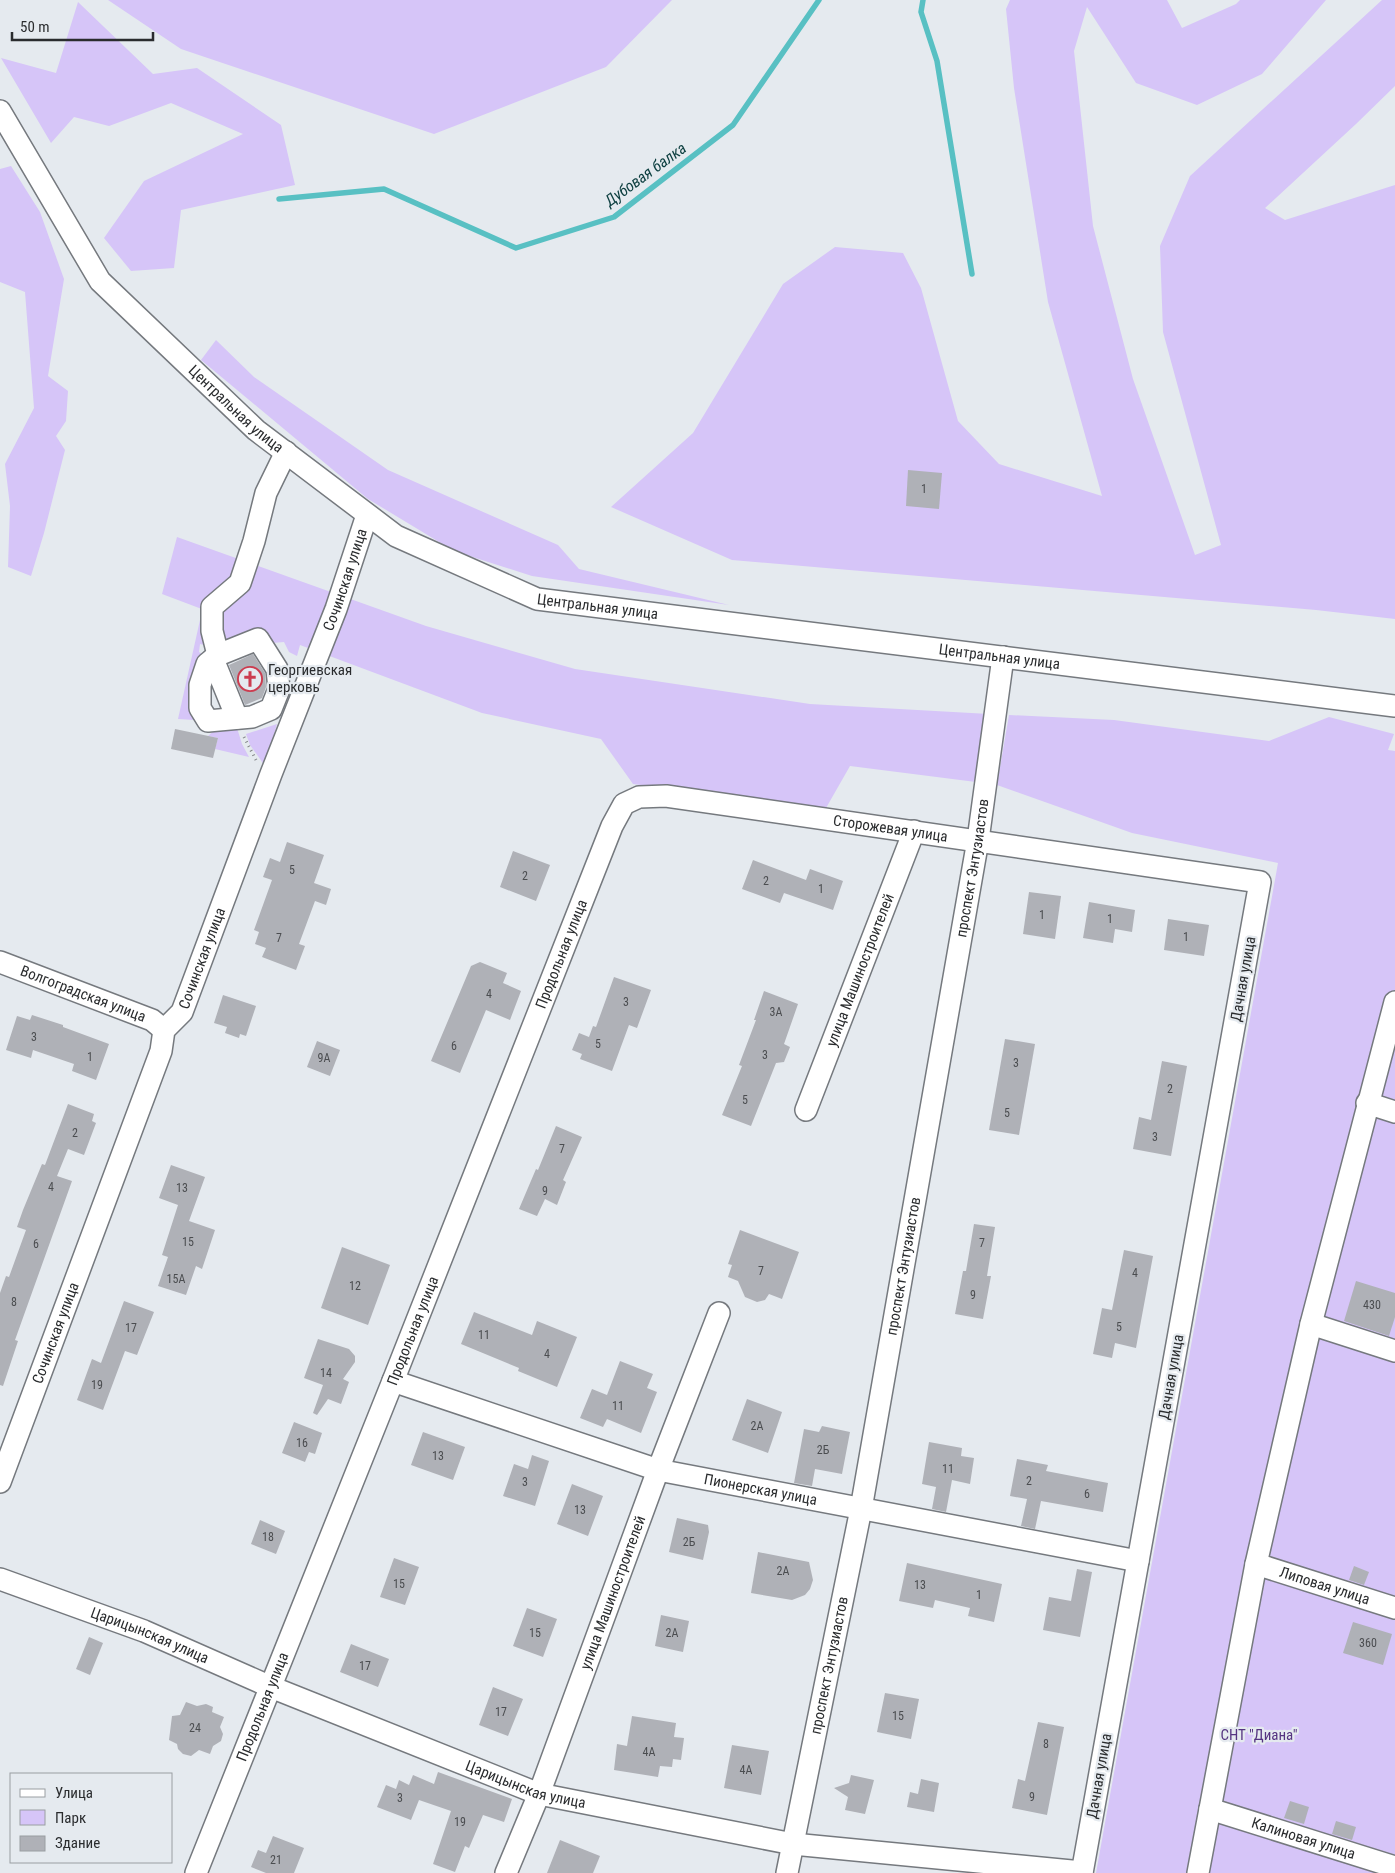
<svg xmlns="http://www.w3.org/2000/svg" width="1395" height="1873" font-family="'Roboto Condensed',sans-serif">
<rect width="100%" height="100%" fill="#e5eaef"/>
<g fill="#d6c5f8">
<polygon points="108,0 672,0 606,67 434,134 181,49"/>
<polygon points="1010,0 1167,0 1182,28 1236,4 1240,0 1326,0 1262,74 1197,105 1136,83 1087,7 1074,51 1093,226 1133,379 1195,555 1221,545 1163,332 1160,246 1190,176 1382,0 1395,0 1395,86 1356,124 1265,208 1285,220 1395,185 1395,619 1316,610 732,560 611,507 693,433 783,284 835,247 903,253 921,288 958,421 999,464 1102,496 1048,302 1014,88 1006,9"/>
<polygon points="78,2 153,74 197,68 281,125 295,185 181,210 174,268 131,271 104,238 144,181 243,134 171,103 109,126 74,117 51,143 1,58 56,73"/>
<polygon points="11,166 40,212 64,279 48,376 68,391 66,421 56,436 65,450 44,533 31,576 8,567 10,506 5,464 34,408 25,292 0,282 0,169"/>
<polygon points="216,340 254,377 388,470 558,545 579,569 729,605 532,576 454,551 368,499 201,360"/>
<polygon points="177,537 426,626 575,669 810,704 989,714 976,782 850,766 826,808 633,784 601,739 482,713 300,645 297,656 289,652 284,642 223,647 215,614 162,594"/>
<polygon points="202,611 204,645 200,644 199,652 202,654 199,666 195,666 194,671 194,720 178,719"/>
<polygon points="1009,715 1114,720 1269,741 1329,717 1394,734 1388,750 1395,751 1395,1873 1096,1873 1278,863 1132,833 997,785"/>
<polygon points="277,724 265,766 250,745 246,734"/>
<polygon points="218,727 237,728 242,744 249,757 215,749 218,738 208,736"/>
</g>
<g fill="none" stroke-linecap="round" stroke-linejoin="round">
<g stroke="#58c0c3" stroke-width="5.5">
<polyline points="923,0 921,12 937,61 972,274"/>
<polyline points="279,199 384,189 516,248 614,217 733,125 819,0"/>
</g>
</g>
<g fill="#afb1b7">
<polygon points="908,470 942,473 939,509 906,506"/>
<polygon points="253,654 265,673 266,687 262,698 245,705 229,665"/>
<polygon points="175,729 218,738 213,758 171,749"/>
<polygon points="287,842 324,855 314,883 331,889 326,905 315,901 299,944 305,946 296,970 262,957 266,948 255,944 259,932 254,930 272,880 263,877 270,858 280,862"/>
<polygon points="513,851 550,865 536,901 500,887"/>
<polygon points="753,860 806,880 810,869 843,881 833,910 784,893 780,903 742,889"/>
<polygon points="1029,892 1061,896 1055,939 1023,934"/>
<polygon points="1089,902 1135,910 1132,932 1115,929 1113,943 1083,938"/>
<polygon points="1168,919 1209,925 1204,956 1164,950"/>
<polygon points="480,962 507,973 503,983 521,991 510,1020 486,1010 460,1073 431,1061 471,966"/>
<polygon points="614,977 651,990 637,1028 629,1025 612,1071 580,1059 582,1054 572,1050 579,1033 589,1037 593,1026 596,1027"/>
<polygon points="764,991 798,1004 784,1044 790,1047 784,1062 776,1063 751,1126 722,1115 742,1066 739,1065 756,1020 754,1020"/>
<polygon points="223,995 256,1006 246,1036 240,1034 239,1038 225,1033 227,1027 214,1023"/>
<polygon points="32,1015 63,1025 63,1027 109,1044 96,1080 72,1071 74,1064 33,1050 31,1058 6,1050 17,1016 30,1020"/>
<polygon points="1005,1039 1035,1044 1019,1135 989,1130"/>
<polygon points="317,1041 340,1050 330,1076 307,1067"/>
<polygon points="1162,1061 1187,1066 1171,1156 1133,1149 1139,1117 1151,1120"/>
<polygon points="68,1104 94,1114 92,1121 96,1123 84,1155 68,1149 57,1176 72,1181 15,1340 18,1341 3,1386 0,1385 0,1293 6,1276 9,1277 26,1230 17,1227 23,1210 42,1164 45,1165"/>
<polygon points="556,1126 582,1137 563,1180 566,1182 557,1205 545,1199 537,1216 519,1209 536,1169 538,1170"/>
<polygon points="171,1165 205,1177 189,1221 215,1230 202,1269 196,1266 186,1295 158,1286 168,1257 162,1255 178,1205 159,1198"/>
<polygon points="974,1224 995,1227 987,1276 991,1276 983,1319 955,1314 963,1271 966,1271"/>
<polygon points="740,1230 799,1252 782,1299 769,1294 765,1300 757,1302 745,1297 738,1281 728,1277 732,1265 728,1264"/>
<polygon points="342,1247 390,1265 368,1325 321,1308"/>
<polygon points="1124,1250 1153,1256 1136,1348 1115,1343 1112,1358 1093,1354 1102,1308 1112,1310"/>
<polygon points="1356,1281 1395,1293 1395,1317 1389,1336 1344,1321"/>
<polygon points="124,1301 154,1312 137,1355 125,1351 103,1410 77,1400 92,1359 101,1363"/>
<polygon points="474,1312 532,1335 537,1321 577,1337 557,1387 518,1371 519,1368 461,1344"/>
<polygon points="318,1339 349,1349 355,1356 355,1362 343,1379 349,1382 341,1404 328,1399 317,1415 313,1413 323,1385 304,1378"/>
<polygon points="620,1361 653,1374 647,1388 657,1392 641,1433 607,1419 603,1427 580,1418 592,1389 607,1395"/>
<polygon points="747,1399 782,1412 768,1453 732,1440"/>
<polygon points="294,1422 322,1433 315,1454 309,1452 305,1462 282,1453"/>
<polygon points="822,1426 850,1432 842,1474 815,1469 812,1486 794,1483 804,1429 819,1432"/>
<polygon points="423,1432 465,1447 453,1480 411,1465"/>
<polygon points="929,1442 962,1448 961,1456 974,1458 970,1484 952,1480 946,1512 932,1509 936,1487 922,1484"/>
<polygon points="532,1455 549,1461 535,1506 503,1496 514,1464 528,1469"/>
<polygon points="1017,1459 1048,1465 1046,1471 1108,1483 1103,1512 1041,1501 1035,1529 1021,1526 1027,1499 1010,1496"/>
<polygon points="572,1484 603,1496 588,1536 557,1524"/>
<polygon points="677,1518 708,1525 709,1532 703,1560 669,1552"/>
<polygon points="260,1520 285,1531 276,1554 251,1544"/>
<polygon points="758,1552 809,1562 813,1580 810,1589 805,1595 792,1600 751,1593"/>
<polygon points="394,1558 419,1567 405,1605 380,1597"/>
<polygon points="907,1563 1002,1584 994,1622 968,1616 970,1608 935,1600 933,1608 899,1601"/>
<polygon points="1354,1566 1369,1572 1364,1585 1349,1580"/>
<polygon points="1077,1569 1092,1572 1080,1637 1043,1630 1049,1597 1071,1601"/>
<polygon points="527,1608 557,1619 543,1657 513,1646"/>
<polygon points="661,1615 689,1621 683,1652 655,1646"/>
<polygon points="1353,1622 1392,1634 1383,1665 1343,1653"/>
<polygon points="89,1637 103,1643 90,1675 76,1669"/>
<polygon points="351,1644 389,1659 378,1687 340,1672"/>
<polygon points="493,1687 523,1699 508,1736 479,1725"/>
<polygon points="885,1693 919,1699 911,1739 877,1732"/>
<polygon points="186,1702 197,1706 206,1704 213,1707 212,1712 224,1717 220,1727 223,1734 221,1741 213,1746 210,1754 199,1750 191,1756 183,1754 178,1749 177,1744 169,1740 172,1716 180,1715"/>
<polygon points="632,1716 676,1723 674,1737 684,1738 681,1760 673,1759 672,1767 660,1766 658,1777 614,1770 617,1744 627,1746"/>
<polygon points="1038,1722 1064,1727 1047,1815 1012,1808 1018,1779 1025,1781"/>
<polygon points="732,1745 769,1751 761,1795 724,1788"/>
<polygon points="438,1772 512,1799 504,1822 483,1815 469,1848 465,1846 455,1872 433,1864 451,1811 419,1800 411,1820 377,1807 386,1785 396,1789 399,1780 409,1785 413,1775 434,1784"/>
<polygon points="851,1775 874,1780 865,1814 845,1810 848,1797 834,1788 849,1783"/>
<polygon points="921,1779 939,1783 934,1812 907,1807 910,1792 918,1794"/>
<polygon points="1290,1801 1309,1807 1304,1824 1284,1818"/>
<polygon points="1336,1821 1356,1827 1352,1840 1332,1834"/>
<polygon points="273,1836 304,1848 294,1873 266,1873 251,1867 258,1850 266,1853"/>
<polygon points="560,1840 600,1856 593,1873 547,1873"/>
</g>
<g fill="none" stroke-linecap="round" stroke-linejoin="round">
<defs>
<g id="minor">
<path id="s1" d="M0 111 100 281 256 430 396 536 537 599 1395 706"/>
<polyline points="218,655 207,664 200,685 200,708 208,721 252,717 271,709 279,689 277,669 258,639 218,655 212,631 212,607 240,583 254,541 266,493 286,452"/>
<polyline points="213,659 237,718"/>
<path id="s2" d="M0 962 152 1020 164 1030"/>
<polyline points="1367,1103 1395,1112"/>
<path id="s3" d="M806 1110 914 831"/>
<polyline points="1311,1324 1395,1351"/>
<path id="s4" d="M393 1381 658 1470 1138 1561"/>
<path id="s5" d="M0 1482 161 1051 164 1030 182 1012 271 774 336 609 367 515"/>
<path id="s6" d="M1256 1564 1395 1608"/>
<path id="s7" d="M0 1579 144 1631 271 1687 539 1794 793 1844 1082 1872"/>
<path id="s8" d="M1210 1809 1395 1867"/>
<path id="s9" d="M196 1873 393 1381 612 826 624 804 639 797 666 796 1260 882 1082 1873"/>
<path id="s10" d="M506 1873 539 1794 658 1470 719 1313"/>
<path id="s11" d="M787 1873 861 1509 978 840 1003 657"/>
<polyline points="1198,1873 1256,1564 1311,1324 1395,1002"/>
</g>
</defs>
<use href="#minor" stroke="#75797e" stroke-width="24"/>
<polyline stroke="#838689" stroke-width="3" stroke-dasharray="1 4" stroke-linecap="butt" points="244,737 256,760"/>
<use href="#minor" stroke="#fff" stroke-width="21"/>
</g>
<defs>
<symbol id="church-ring" viewBox="-11 -11 22 22"><circle r="9.5" fill="#e5eaef" stroke="#cc3c4f" stroke-width="1.5"/><path d="M-1.2-6h2.4v3.5h3.3v2.4h-3.3V6h-2.4V-.1h-3.3v-2.4h3.3Z" fill="#cc3c4f"/></symbol>
</defs>
<g fill-rule="evenodd">
<use href="#church-ring" x="236" y="665" width="28" height="28"/>
</g>
<g text-anchor="middle" stroke-width="4.5" stroke-linejoin="round" paint-order="stroke">
<g font-size="12" fill="#4b4d50">
<text x="924" y="493">1</text>
<text x="292" y="874">5</text>
<text x="525" y="880">2</text>
<text x="766" y="885">2</text>
<text x="821" y="893">1</text>
<text x="1042" y="919">1</text>
<text x="1110" y="923">1</text>
<text x="1186" y="941">1</text>
<text x="279" y="942">7</text>
<text x="489" y="998">4</text>
<text x="626" y="1006">3</text>
<text x="776" y="1016">3А</text>
<text x="34" y="1041">3</text>
<text x="598" y="1048">5</text>
<text x="454" y="1050">6</text>
<text x="765" y="1059">3</text>
<text x="90" y="1061">1</text>
<text x="324" y="1062">9А</text>
<text x="1016" y="1067">3</text>
<text x="1170" y="1093">2</text>
<text x="745" y="1104">5</text>
<text x="1007" y="1117">5</text>
<text x="75" y="1137">2</text>
<text x="1155" y="1141">3</text>
<text x="562" y="1153">7</text>
<text x="51" y="1191">4</text>
<text x="182" y="1192">13</text>
<text x="545" y="1195">9</text>
<text x="188" y="1246">15</text>
<text x="982" y="1247">7</text>
<text x="36" y="1248">6</text>
<text x="761" y="1275">7</text>
<text x="1135" y="1277">4</text>
<text x="176" y="1283">15А</text>
<text x="355" y="1290">12</text>
<text x="973" y="1299">9</text>
<text x="14" y="1306">8</text>
<text x="1372" y="1309">430</text>
<text x="1119" y="1331">5</text>
<text x="131" y="1332">17</text>
<text x="484" y="1339">11</text>
<text x="547" y="1358">4</text>
<text x="326" y="1377">14</text>
<text x="97" y="1389">19</text>
<text x="618" y="1410">11</text>
<text x="757" y="1430">2А</text>
<text x="302" y="1447">16</text>
<text x="823" y="1454">2Б</text>
<text x="438" y="1460">13</text>
<text x="948" y="1473">11</text>
<text x="1029" y="1485">2</text>
<text x="525" y="1486">3</text>
<text x="1087" y="1498">6</text>
<text x="580" y="1514">13</text>
<text x="268" y="1541">18</text>
<text x="689" y="1546">2Б</text>
<text x="783" y="1575">2А</text>
<text x="399" y="1588">15</text>
<text x="920" y="1589">13</text>
<text x="979" y="1599">1</text>
<text x="535" y="1637">15</text>
<text x="672" y="1637">2А</text>
<text x="1368" y="1647">360</text>
<text x="365" y="1670">17</text>
<text x="501" y="1716">17</text>
<text x="898" y="1720">15</text>
<text x="195" y="1732">24</text>
<text x="1046" y="1748">8</text>
<text x="649" y="1756">4А</text>
<text x="746" y="1774">4А</text>
<text x="1032" y="1801">9</text>
<text x="400" y="1802">3</text>
<text x="460" y="1826">19</text>
<text x="276" y="1864">21</text>
</g>
<g font-size="15" fill="#2a2c2e" stroke="#e5eaef">
<text dy="5" stroke="none"><textPath href="#s1" startOffset="384">Центральная улица</textPath></text>
<text dy="5" stroke="none"><textPath href="#s5" startOffset="969">Сочинская улица</textPath></text>
<text dy="5" stroke="none"><textPath href="#s1" startOffset="804">Центральная улица</textPath></text>
<text dy="5" stroke="none"><textPath href="#s1" startOffset="1209">Центральная улица</textPath></text>
<text dy="5" stroke="none"><textPath href="#s9" startOffset="1422">Сторожевая улица</textPath></text>
<text dy="5" stroke="none"><textPath href="#s11" startOffset="1022">проспект Энтузиастов</textPath></text>
<text dy="5" stroke="none"><textPath href="#s9" startOffset="989">Продольная улица</textPath></text>
<text dy="5" stroke="none"><textPath href="#s5" startOffset="564">Сочинская улица</textPath></text>
<text dy="5" stroke="none"><textPath href="#s3" startOffset="150">улица Машиностроителей</textPath></text>
<text transform="translate(1243 979) rotate(-80)" y="5">Дачная улица</text>
<text dy="5" stroke="none"><textPath href="#s2" startOffset="89">Волгоградская улица</textPath></text>
<text dy="5" stroke="none"><textPath href="#s11" startOffset="618">проспект Энтузиастов</textPath></text>
<text dy="5" stroke="none"><textPath href="#s9" startOffset="584">Продольная улица</textPath></text>
<text dy="5" stroke="none"><textPath href="#s5" startOffset="159">Сочинская улица</textPath></text>
<text transform="translate(1171 1377) rotate(-80)" y="5">Дачная улица</text>
<text dy="5" stroke="none"><textPath href="#s4" startOffset="384">Пионерская улица</textPath></text>
<text dy="5" stroke="none"><textPath href="#s6" startOffset="72">Липовая улица</textPath></text>
<text dy="5" stroke="none"><textPath href="#s10" startOffset="300">улица Машиностроителей</textPath></text>
<text dy="5" stroke="none"><textPath href="#s7" startOffset="160">Царицынская улица</textPath></text>
<text dy="5" stroke="none"><textPath href="#s11" startOffset="212">проспект Энтузиастов</textPath></text>
<text dy="5" stroke="none"><textPath href="#s9" startOffset="179">Продольная улица</textPath></text>
<text transform="translate(1099 1776) rotate(-80)" y="5">Дачная улица</text>
<text dy="5" stroke="none"><textPath href="#s7" startOffset="565">Царицынская улица</textPath></text>
<text dy="5" stroke="none"><textPath href="#s8" startOffset="98">Калиновая улица</textPath></text>
</g>
<g font-size="15" fill="#2a2c2e" stroke="#e5eaef" text-anchor="start">
<text x="268" y="675">Георгиевская<tspan x="268" dy="17">церковь</tspan></text>
</g>
<g font-size="15" fill="#553481" stroke="#e5eaef">
<text x="1259" y="1740">СНТ "Диана"</text>
</g>
<g font-size="16" font-style="italic" fill="#0c3e3f" stroke="#e5eaef">
<text transform="translate(645 174) rotate(-36)" y="6">Дубовая балка</text>
</g>
</g>
<rect x="10" y="1773" width="162" height="90" fill="#e5eaef" stroke="#9a9ea2"/>
<rect x="20" y="1789" width="25" height="8" fill="#ffffff" stroke="#9a9ea2"/>
<text x="55" y="1798" font-size="15" fill="#2a2c2e">Улица</text>
<rect x="20" y="1810" width="25" height="15" fill="#d6c5f8" stroke="#9a9ea2"/>
<text x="55" y="1823" font-size="15" fill="#2a2c2e">Парк</text>
<rect x="20" y="1836" width="25" height="15" fill="#afb1b7" stroke="#9a9ea2"/>
<text x="55" y="1848" font-size="15" fill="#2a2c2e">Здание</text>
<path d="M12 32v8h141v-8" fill="none" stroke="#2a2c2e" stroke-width="2.5"/>
<text x="20" y="32" font-size="15" fill="#2a2c2e" stroke="#e5eaef" stroke-width="4" paint-order="stroke">50 m</text>
</svg>
